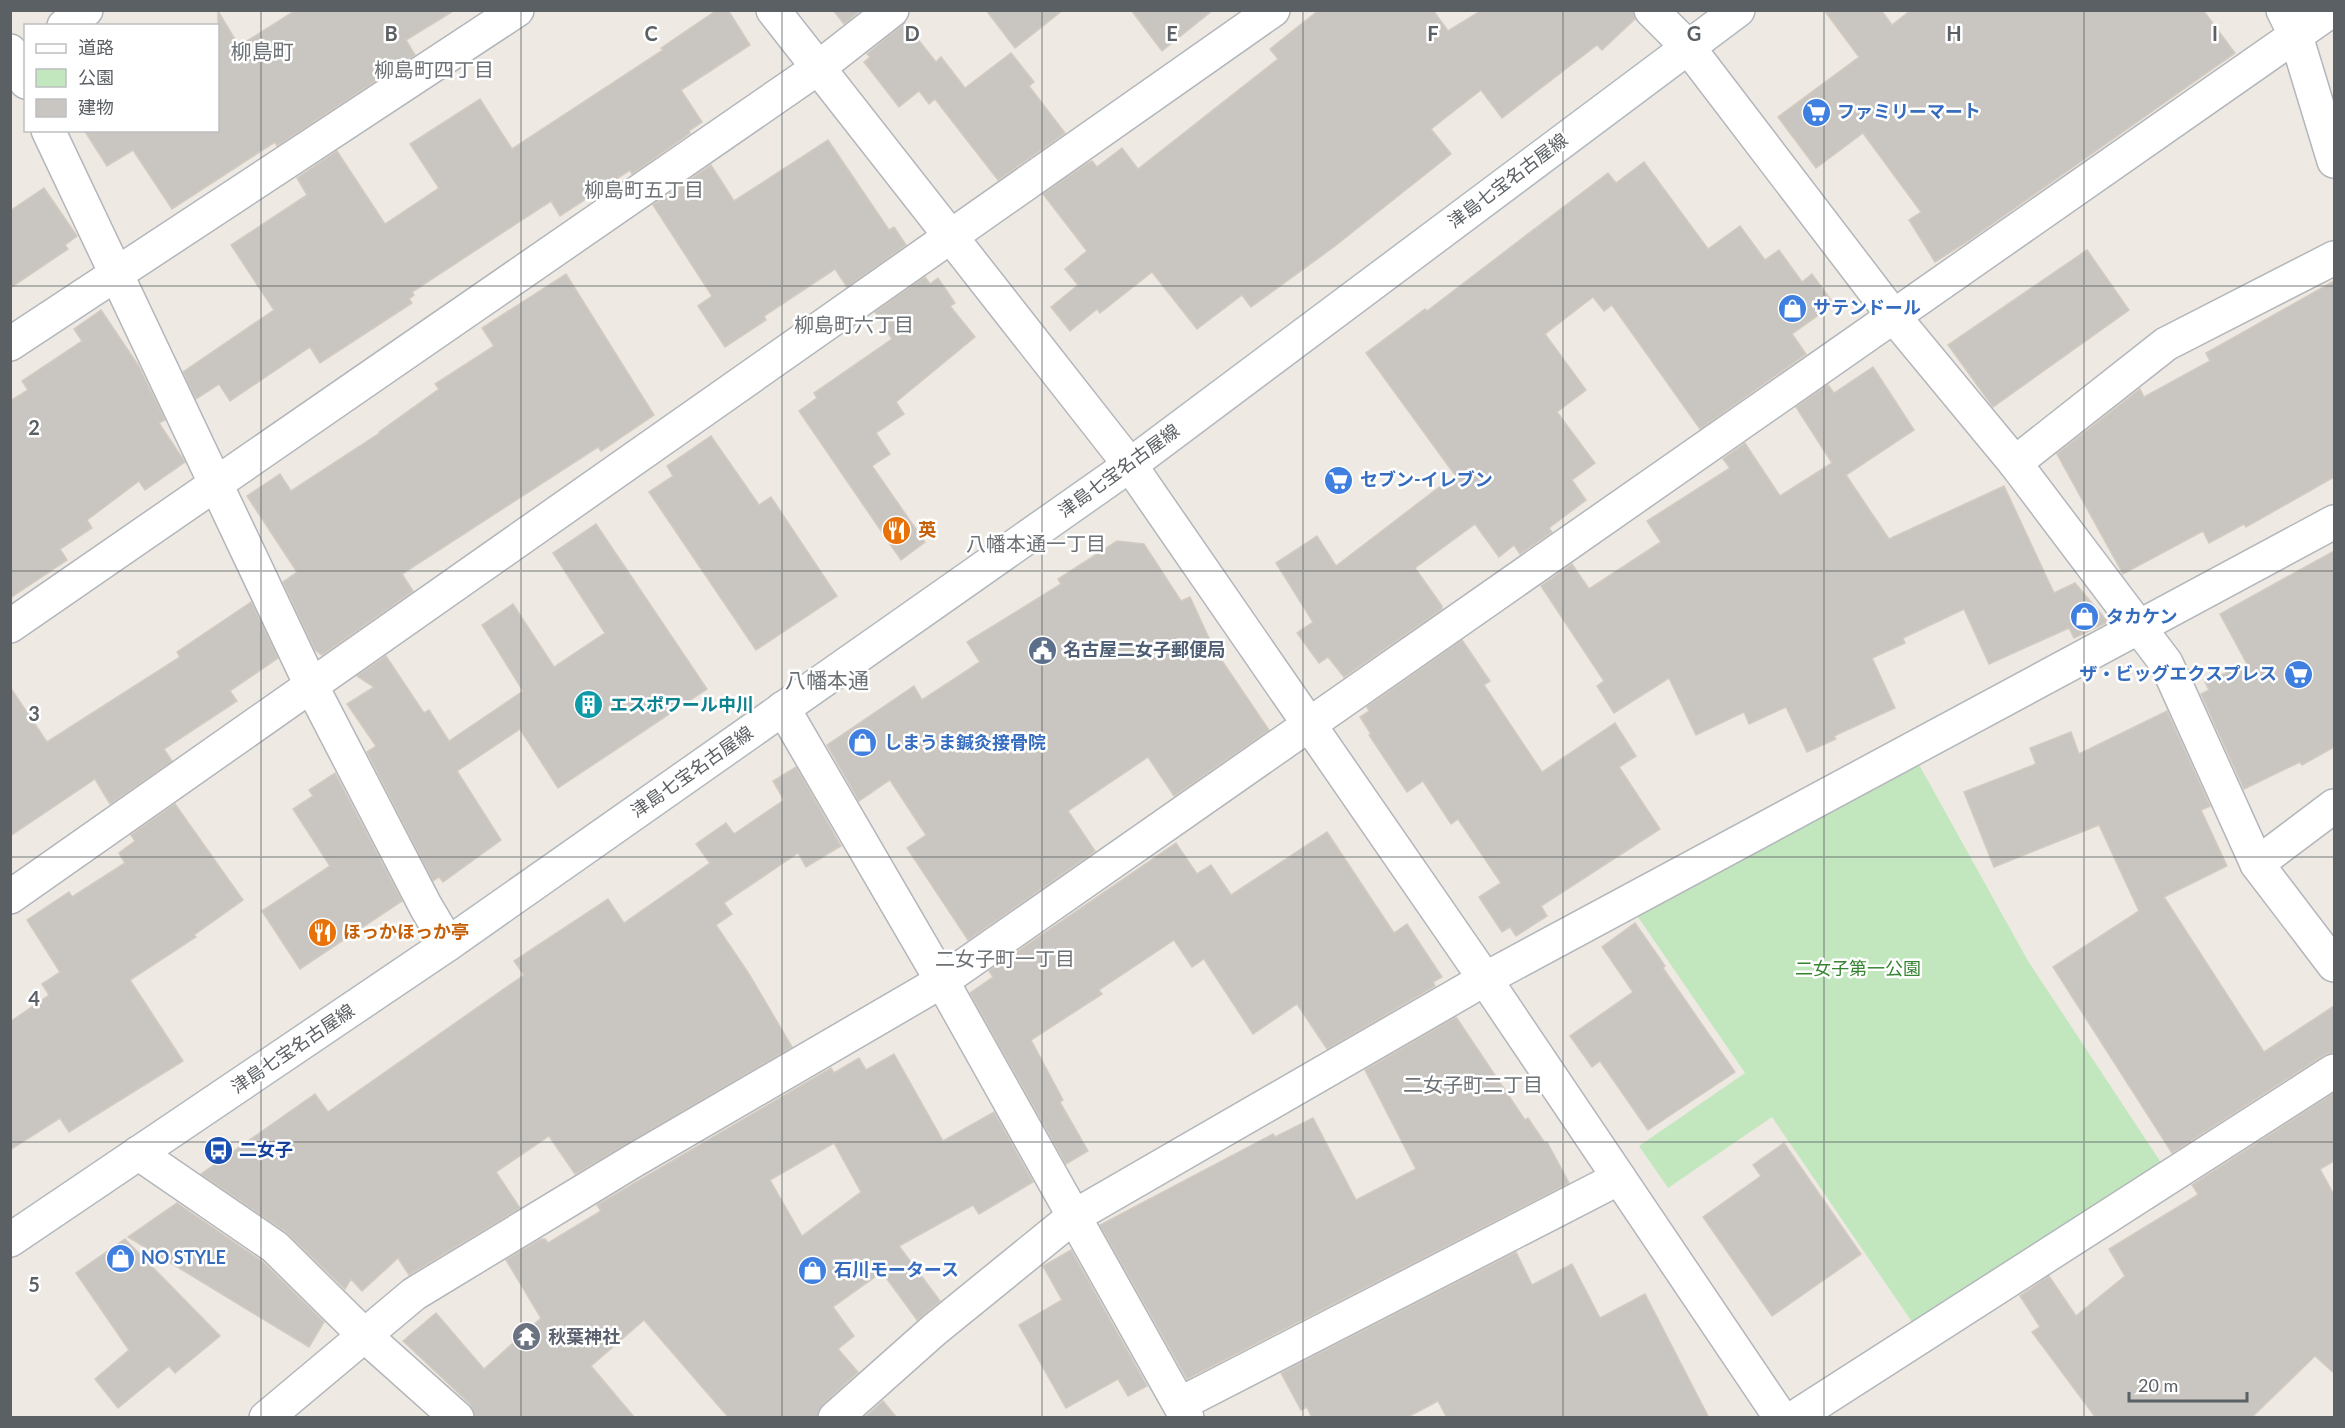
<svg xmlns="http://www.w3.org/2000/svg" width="2345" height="1428" font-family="Lato,'Noto Sans JP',sans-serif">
<rect width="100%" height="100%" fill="#eeeae3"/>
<polygon fill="#c2e7be" points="1917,761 2028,961 2162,1164 1912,1322 1772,1117 1668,1188 1639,1146 1745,1073 1638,917"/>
<g fill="#c9c5c0" stroke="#d3cbc1" stroke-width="1.5" fill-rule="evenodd">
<polygon points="296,10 455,10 406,40 415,55 277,146 275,142 172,209 133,150 107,166 84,130 218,130 218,11 239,46"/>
<polygon points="717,10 728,10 750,45 681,90 702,122 689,131 690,133 632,174 630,170 560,216 551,201 412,292 414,295 409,299 412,303 320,363 310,347 230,401 219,384 196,399 183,372 274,310 231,245 307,195 297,178 337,151 385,224 439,188 410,144 480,99 512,149 663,50 661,48"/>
<polygon points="833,10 861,10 844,24"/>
<polygon points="986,10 1063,10 1015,48"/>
<polygon points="1131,10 1213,10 1162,51"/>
<polygon points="1319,10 1433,10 1448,31 1482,10 1633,10 1635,19 1602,50 1597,45 1502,118 1481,90 1431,129 1451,154 1335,246 1251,307 1242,295 1197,329 1152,272 1100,313 1097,309 1070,331 1051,307 1078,285 1065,269 1087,251 1043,194 1088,163 1092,161 1097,167 1122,148 1138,169 1278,59 1270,49"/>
<polygon points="1824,10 1881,10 1892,25 1911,10 2203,10 2235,53 1968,241 1935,262 1909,220 1921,212 1863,133 1816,168 1778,117 1859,57"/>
<polygon points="905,23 936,62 941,57 965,88 1011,53 1034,82 1029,86 1065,133 998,180 935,99 929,104 919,91 899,107 864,62 870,57 867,54"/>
<polygon points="828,140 889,230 894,227 906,245 847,287 835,269 764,316 766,320 725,347 698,306 712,296 653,205 711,165 734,201"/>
<polygon points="1644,162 1708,249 1740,226 1765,260 1779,250 1802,282 1812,274 1834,304 1792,334 1806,354 1700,429 1612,305 1604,311 1593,297 1545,334 1586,390 1557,412 1595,463 1572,480 1586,500 1549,528 1552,532 1520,554 1514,545 1499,557 1475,524 1415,568 1442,606 1442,609 1344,677 1328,657 1319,663 1297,633 1313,622 1276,563 1317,536 1336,566 1455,475 1366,353 1425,309 1427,311 1608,173 1616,183"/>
<polygon points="44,188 77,236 65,245 68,249 10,288 10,211"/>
<polygon points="2087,250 2129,310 1993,407 1948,345"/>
<polygon points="566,274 654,415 601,451 598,447 402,574 413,591 322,655 315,650 283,582 297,572 247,496 280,474 291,491 380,433 379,432 439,389 435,384 494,346 482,328"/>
<polygon points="925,277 930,284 938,278 955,303 950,306 975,337 896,402 904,414 876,433 890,454 872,466 925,542 901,560 799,411 817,398 814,393 892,339 875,312"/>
<polygon points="2334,281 2334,477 2246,527 2244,524 2209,543 2203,531 2123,574 2057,454 2140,389 2144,397 2210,361 2206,353"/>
<polygon points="101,310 138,365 165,420 159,423 185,462 145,490 139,481 87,520 92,528 60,549 67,560 10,598 10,401 28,390 22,381 82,341 74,329"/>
<polygon points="1873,367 1914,430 1846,475 1889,539 2004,486 2054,593 2075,583 2108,622 2074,638 2069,628 1989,664 1964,609 1903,638 1905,643 1872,658 1895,708 1834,736 1836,739 1807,752 1786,707 1749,724 1744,712 1696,735 1669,678 1614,713 1597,686 1604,681 1541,586 1572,564 1589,589 1661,542 1647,521 1730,468 1723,459 1745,443 1780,496 1832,463 1796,407 1828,385 1834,393"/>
<polygon points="711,436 759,505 771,497 837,596 756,650 649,492 673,476 667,466"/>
<polygon points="596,524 707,689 558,788 520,729 457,771 501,840 443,882 439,877 433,881 367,752 376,746 347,704 374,687 357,676 386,656 424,713 429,710 449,741 523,691 482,625 513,604 554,667 605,633 553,553"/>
<polygon points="1117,541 1144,544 1181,601 1190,597 1214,649 1269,730 1174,796 1148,757 1068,811 1095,851 968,940 907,848 926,835 890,780 859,801 827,745 914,686 922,700 980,662 967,642 1061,584 1058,579"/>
<polygon points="2334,551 2334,747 2302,765 2300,762 2244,789 2201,694 2209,690 2205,682 2247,664 2220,614"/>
<polygon points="251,602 278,658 230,691 237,701 164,749 172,761 110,804 95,779 10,836 10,687 47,742 180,657 177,652"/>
<polygon points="1462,640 1490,681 1484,685 1542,772 1615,723 1636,756 1619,767 1660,829 1541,906 1547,916 1516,936 1510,927 1502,932 1479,897 1501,883 1458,819 1451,824 1423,781 1407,792 1369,735 1371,734 1360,717 1369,711 1367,707"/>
<polygon points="2167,711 2210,806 2201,810 2227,866 2164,897 2264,1052 2334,1006 2334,1052 2324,1055 2172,1153 2053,967 2139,911 2099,825 1994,867 1964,792 2036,764 2030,748 2071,732 2079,754"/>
<polygon points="796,767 841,846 806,867 798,853 724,903 732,914 716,925 749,974 792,1047 575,1174 549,1136 496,1172 520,1208 409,1275 398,1258 362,1291 351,1279 345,1289 286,1232 201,1174 315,1094 328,1112 524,975 514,961 608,899 624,923 710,863 696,844 726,823 734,834 784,800 773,781"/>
<polygon points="335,773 402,901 300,969 262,911 330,866 293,809 313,796 309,790"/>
<polygon points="175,804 243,900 194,935 196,937 130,980 183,1061 69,1132 60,1118 10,1150 10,1022 49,995 42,984 60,972 27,920 69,892 72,897 125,863 119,853 135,841 131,835"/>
<polygon points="1327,832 1394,933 1407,924 1442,977 1433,982 1435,986 1327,1049 1297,1004 1253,1034 1204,959 1192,967 1174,940 1099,990 1102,994 1031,1040 1063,1100 1060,1102 1088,1151 1066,1164 970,993 993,977 989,971 1176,843 1197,874 1211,865 1231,895"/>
<polygon points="1635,923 1665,966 1663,968 1735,1072 1648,1130 1600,1061 1592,1067 1570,1036 1633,992 1602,947"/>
<polygon points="1456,1017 1525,1120 1528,1118 1545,1143 1547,1142 1569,1183 1187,1379 1100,1225 1273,1134 1275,1137 1313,1118 1356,1200 1416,1169 1365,1070"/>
<path d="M894 1054 943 1141 994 1112 1033 1182 979 1214 973 1205 899 1246 940 1301 917 1320 882 1272 833 1307 854 1336 838 1349 858 1372 823 1404 817 1418H729L644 1320 591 1366 635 1418H475L470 1404 403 1341 436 1313 484 1369 541 1318 506 1260 541 1239H545L548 1243 601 1211 597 1205 831 1068 834 1073 859 1058 866 1070ZM834 1143 861 1192 802 1236 770 1180Z"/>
<polygon points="2334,1093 2334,1161 2320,1169 2334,1195 2334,1373 2315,1356 2251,1418 2096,1418 2032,1332 2040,1327 2020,1296 2049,1276 2076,1316 2125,1276 2109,1249 2196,1196 2198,1194 2192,1185"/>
<polygon points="1784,1143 1861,1254 1772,1316 1703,1217 1761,1176 1753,1165"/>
<polygon points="177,1203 263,1262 324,1322 309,1347 128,1237"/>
<polygon points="125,1239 220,1336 175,1373 169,1366 118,1408 95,1379 129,1350 76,1273"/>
<polygon points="1071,1250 1147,1386 1128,1396 1118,1379 1066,1408 1019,1325 1062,1300 1043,1266"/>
<polygon points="1516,1252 1532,1285 1572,1264 1600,1318 1645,1294 1709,1418 1447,1418 1438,1401 1406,1418 1312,1418 1307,1407 1301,1410 1281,1373"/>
<polygon points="883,1401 897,1418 864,1418"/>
</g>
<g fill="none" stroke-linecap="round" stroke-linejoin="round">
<defs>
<g id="minor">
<polyline points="1651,10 1688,47 1895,318 2015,463 2166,663 2257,864 2334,965"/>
<polyline points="2283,10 2296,36 2334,161"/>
<polyline points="64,26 86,10"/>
<polyline points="10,51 26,82"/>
<polyline points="48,130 312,687 426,907 448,944"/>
<polyline points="10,344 517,10"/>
<polyline points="2015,463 2166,344 2334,258"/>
<polyline points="10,626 818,68 892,10"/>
<polyline points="783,708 942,981 1187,1418"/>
<polyline points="2257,864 2334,806"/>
<polyline points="10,897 1273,10"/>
<polyline points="138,1153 275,1247 363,1334 457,1418"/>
<polyline points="1180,1404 1619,1178"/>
<polyline points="266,1418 414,1294 633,1161 942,981 2332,10"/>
<polyline points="835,1418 934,1330 1073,1217 1485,979 2334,522"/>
<polyline points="1794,1418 2334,1071"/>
</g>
<polyline id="tertiary" points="773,10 1130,465 1485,979 1781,1418"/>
<polyline id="secondary" points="10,1240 448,944 1130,465 1738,10"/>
</defs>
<use href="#minor" stroke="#b3b6ba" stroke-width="36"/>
<use href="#tertiary" stroke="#b3b6ba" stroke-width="36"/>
<use href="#secondary" stroke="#b4b9be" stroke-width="36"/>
<use href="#minor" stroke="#fff" stroke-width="33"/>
<use href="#tertiary" stroke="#fff" stroke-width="33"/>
<use href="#secondary" stroke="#fff" stroke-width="33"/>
</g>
<path fill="none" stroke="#5b6064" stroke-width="1.5" stroke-opacity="0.55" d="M261 10V1418M521 10V1418M782 10V1418M1042 10V1418M1303 10V1418M1563 10V1418M1824 10V1418M2084 10V1418M10 286H2334M10 571H2334M10 857H2334M10 1142H2334"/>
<defs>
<symbol id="supermarket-disc" viewBox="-11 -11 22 22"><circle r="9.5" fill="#3f7fe0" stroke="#fff"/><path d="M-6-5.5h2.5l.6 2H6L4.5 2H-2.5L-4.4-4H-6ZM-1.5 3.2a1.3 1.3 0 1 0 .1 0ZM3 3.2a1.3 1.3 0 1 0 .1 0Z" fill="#fff"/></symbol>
<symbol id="shop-disc" viewBox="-11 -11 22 22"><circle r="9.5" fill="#3f7fe0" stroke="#fff"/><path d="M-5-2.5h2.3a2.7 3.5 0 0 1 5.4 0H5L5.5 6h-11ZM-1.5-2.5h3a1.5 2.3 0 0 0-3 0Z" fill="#fff"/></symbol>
<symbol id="restaurant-disc" viewBox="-11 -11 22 22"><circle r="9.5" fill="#e8710a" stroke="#fff"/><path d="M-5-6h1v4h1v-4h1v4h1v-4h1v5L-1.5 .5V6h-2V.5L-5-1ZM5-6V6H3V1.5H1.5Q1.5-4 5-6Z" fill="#fff"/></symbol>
<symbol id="civic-disc" viewBox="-11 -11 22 22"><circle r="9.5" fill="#5c6f8a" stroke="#fff"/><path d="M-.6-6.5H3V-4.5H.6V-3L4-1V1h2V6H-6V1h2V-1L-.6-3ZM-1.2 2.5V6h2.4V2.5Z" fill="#fff"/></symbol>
<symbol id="building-disc" viewBox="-11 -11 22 22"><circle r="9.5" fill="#0f9aa8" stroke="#fff"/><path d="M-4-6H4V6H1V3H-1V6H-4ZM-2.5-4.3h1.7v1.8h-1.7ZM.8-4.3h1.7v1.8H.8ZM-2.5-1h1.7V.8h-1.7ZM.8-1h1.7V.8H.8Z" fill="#fff"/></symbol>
<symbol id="bus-disc" viewBox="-11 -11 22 22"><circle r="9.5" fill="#1a4fb4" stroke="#fff"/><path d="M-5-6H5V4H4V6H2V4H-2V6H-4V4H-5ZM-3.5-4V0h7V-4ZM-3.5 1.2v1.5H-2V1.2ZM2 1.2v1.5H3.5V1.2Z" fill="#fff"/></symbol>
<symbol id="temple-disc" viewBox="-11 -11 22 22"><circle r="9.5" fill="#6b7280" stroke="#fff"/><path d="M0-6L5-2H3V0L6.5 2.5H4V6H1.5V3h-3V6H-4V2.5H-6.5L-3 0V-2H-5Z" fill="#fff"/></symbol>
</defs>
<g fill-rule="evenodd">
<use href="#supermarket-disc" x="1800" y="96" width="33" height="33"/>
<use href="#shop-disc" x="1776" y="292" width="33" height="33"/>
<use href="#supermarket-disc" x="1322" y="464" width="33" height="33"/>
<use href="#restaurant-disc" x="880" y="514" width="33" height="33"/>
<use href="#shop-disc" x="2068" y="600" width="33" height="33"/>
<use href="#civic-disc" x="1026" y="634" width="33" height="33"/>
<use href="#supermarket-disc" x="2282" y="658" width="33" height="33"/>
<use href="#building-disc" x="572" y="688" width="33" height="33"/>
<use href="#shop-disc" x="846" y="726" width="33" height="33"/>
<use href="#restaurant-disc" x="306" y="916" width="33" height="33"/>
<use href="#bus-disc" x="202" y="1134" width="33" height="33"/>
<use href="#shop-disc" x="104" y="1242" width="33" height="33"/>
<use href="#shop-disc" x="796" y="1254" width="33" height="33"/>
<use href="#temple-disc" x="510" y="1320" width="33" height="33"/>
</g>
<g text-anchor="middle" stroke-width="5" stroke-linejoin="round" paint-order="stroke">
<g font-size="18" font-weight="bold" fill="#366cbe" stroke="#fff" text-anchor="start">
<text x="1837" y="118">ファミリーマート</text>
<text x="1813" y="314">サテンドール</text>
<text x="1360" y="486">セブン-イレブン</text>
<text x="2106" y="623">タカケン</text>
<text x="2277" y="680" text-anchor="end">ザ・ビッグエクスプレス</text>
<text x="884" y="749">しまうま鍼灸接骨院</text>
<text x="141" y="1264">NO STYLE</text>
<text x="834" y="1276">石川モータース</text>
</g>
<g font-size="18" fill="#5b6064" stroke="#fff">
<text transform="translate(1508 181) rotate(-37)" y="6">津島七宝名古屋線</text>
<text transform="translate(1119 471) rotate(-36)" y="6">津島七宝名古屋線</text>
<text transform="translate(692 772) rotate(-35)" y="6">津島七宝名古屋線</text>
<text transform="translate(293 1049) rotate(-34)" y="6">津島七宝名古屋線</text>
</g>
<g font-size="18" font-weight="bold" fill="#c56008" stroke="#fff" text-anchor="start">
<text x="918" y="536">英</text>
<text x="343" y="938">ほっかほっか亭</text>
</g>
<g font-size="18" font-weight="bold" fill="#4e5e75" stroke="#fff" text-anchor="start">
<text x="1063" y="656">名古屋二女子郵便局</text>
</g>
<g font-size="18" font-weight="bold" fill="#0d838f" stroke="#fff" text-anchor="start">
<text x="610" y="711">エスポワール中川</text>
</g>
<g font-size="18" fill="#378432" stroke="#fff">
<text x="1858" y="975">二女子第一公園</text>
</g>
<g font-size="18" font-weight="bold" fill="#164399" stroke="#fff" text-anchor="start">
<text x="239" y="1156">二女子</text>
</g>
<g font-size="18" font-weight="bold" fill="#5b616d" stroke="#fff" text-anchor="start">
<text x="548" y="1343">秋葉神社</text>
</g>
<g font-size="20" fill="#6c7276" stroke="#fff">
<text x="434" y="77">柳島町四丁目</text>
<text x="644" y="197">柳島町五丁目</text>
<text x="854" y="332">柳島町六丁目</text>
<text x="1036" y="551">八幡本通一丁目</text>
<text x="1005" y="966">二女子町一丁目</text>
<text x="1473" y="1092">二女子町二丁目</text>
</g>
<g font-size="21" fill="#6c7276" stroke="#fff">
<text x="262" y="59">柳島町</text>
<text x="827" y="688">八幡本通</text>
</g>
</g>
<g font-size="20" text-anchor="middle" font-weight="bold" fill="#5b6064" stroke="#fff" stroke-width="5" stroke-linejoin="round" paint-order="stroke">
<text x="391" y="41">B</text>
<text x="651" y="41">C</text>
<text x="912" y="41">D</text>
<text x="1172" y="41">E</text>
<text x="1433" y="41">F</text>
<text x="1694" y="41">G</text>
<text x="1954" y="41">H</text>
<text x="2215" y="41">I</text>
<text x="34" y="435">2</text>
<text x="34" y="721">3</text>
<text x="34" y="1006">4</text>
<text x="34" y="1292">5</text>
</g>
<rect width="2345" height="1428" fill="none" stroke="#5b6064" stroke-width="24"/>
<rect x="24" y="24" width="195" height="108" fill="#ffffff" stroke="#bdbfc1" stroke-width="1.5"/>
<rect x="36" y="44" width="30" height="9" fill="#ffffff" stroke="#bdbfc1" stroke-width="1.5"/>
<text x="78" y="54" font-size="18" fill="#5b6064">道路</text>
<rect x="36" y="69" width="30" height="18" fill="#c2e7be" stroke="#bdbfc1" stroke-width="1.5"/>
<text x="78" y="84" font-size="18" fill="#5b6064">公園</text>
<rect x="36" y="99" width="30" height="18" fill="#c9c5c0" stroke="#bdbfc1" stroke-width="1.5"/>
<text x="78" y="114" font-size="18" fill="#5b6064">建物</text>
<path d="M2129 1392v9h118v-9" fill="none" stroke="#5b6064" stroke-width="3"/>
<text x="2138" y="1392" font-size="18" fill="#5b6064" stroke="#ffffff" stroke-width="4.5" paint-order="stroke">20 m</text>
</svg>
